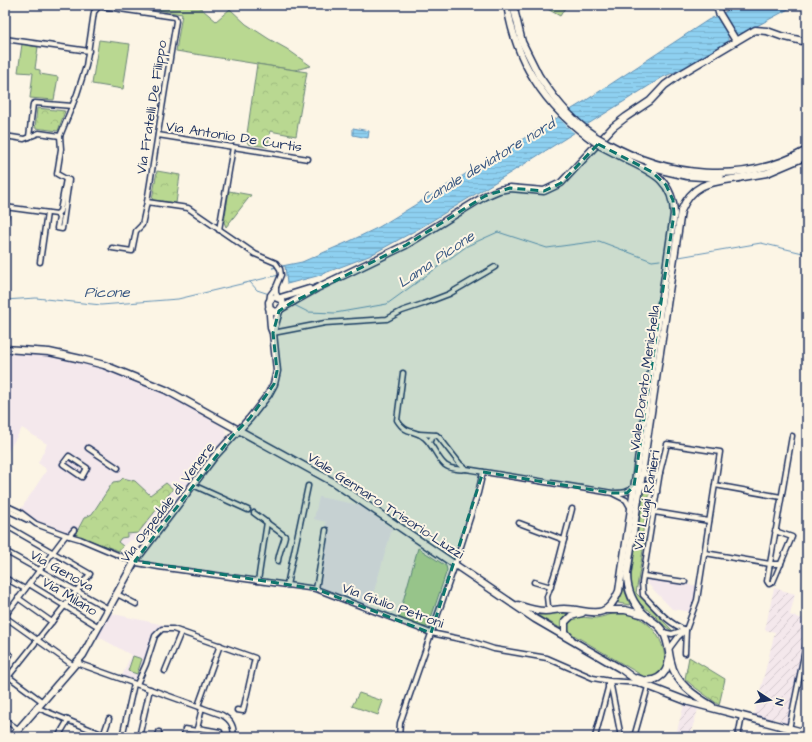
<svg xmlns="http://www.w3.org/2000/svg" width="812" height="742" font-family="'Architects Daughter',sans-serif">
<defs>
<pattern id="industrial-furrows" width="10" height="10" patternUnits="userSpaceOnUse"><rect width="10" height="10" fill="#f4e8ec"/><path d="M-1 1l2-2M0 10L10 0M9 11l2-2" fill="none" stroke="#d1c7cd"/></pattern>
<pattern id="forest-crowns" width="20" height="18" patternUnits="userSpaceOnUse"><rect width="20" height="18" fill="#b9d891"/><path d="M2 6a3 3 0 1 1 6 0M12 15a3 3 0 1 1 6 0" fill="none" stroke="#9eba7f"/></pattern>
<pattern id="water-rules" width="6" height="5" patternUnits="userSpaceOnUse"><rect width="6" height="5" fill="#8ed0f0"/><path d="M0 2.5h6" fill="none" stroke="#7ab3d0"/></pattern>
</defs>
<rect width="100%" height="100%" fill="#fcf5e5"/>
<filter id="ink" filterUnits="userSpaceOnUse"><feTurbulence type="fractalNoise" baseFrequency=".025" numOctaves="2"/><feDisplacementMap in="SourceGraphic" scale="8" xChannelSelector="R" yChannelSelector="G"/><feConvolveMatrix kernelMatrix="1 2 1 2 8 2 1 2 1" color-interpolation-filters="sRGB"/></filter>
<g filter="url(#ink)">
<g fill="#f4e8ec">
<polygon points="5,353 39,354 57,357 100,368 125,377 160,391 179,401 221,426 225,429 227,435 225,438 211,454 145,543 136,537 135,540 131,540 123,546 119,551 83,537 67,534 51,525 49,527 37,522 21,509 46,471 45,468 38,463 47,444 22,428 5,456"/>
<polygon points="319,497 360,505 392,529 369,608 318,588 329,528 325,527 326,522 314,519"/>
<polygon points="647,578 698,586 696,597 691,612 672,609 647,583"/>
<polygon points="109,613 164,625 157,629 152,636 137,681 122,676 131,655 97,636"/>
</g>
<g fill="url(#industrial-furrows)">
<polygon points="774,588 795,594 790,615 807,620 807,633 789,723 787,724 778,721 778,719 776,719 775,718 774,720 754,715 775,632 765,630"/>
<polygon points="684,705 698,709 690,737 675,737"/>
</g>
<g fill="#b9d891" stroke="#6a8478">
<polygon points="134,5 197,5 216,21 230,9 246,24 269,39 287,49 311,66 295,70 176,51 182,14 133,6"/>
<polygon points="545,5 567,5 560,16 544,7"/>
<polygon points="99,40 130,44 123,89 92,84"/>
<polygon points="22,44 38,47 35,69 40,70 40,74 58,77 54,100 30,98 33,73 18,72"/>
<path d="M646 487H650L652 491H650L642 537 645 538 636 593 673 631C665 628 663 623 657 618 642 604 631 601 631 577L644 490Z"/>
<polygon points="418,548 446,566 447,570 428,627 421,627 398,619"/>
<polygon points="623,589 624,589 630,605 618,603"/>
<polygon points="559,613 568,614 563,621 562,629 537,615"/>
<path d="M618 613C670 614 679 688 643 676L572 634C569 631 567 627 569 623 574 613 588 619 596 618 603 617 610 614 618 613Z"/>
<polygon points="133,656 142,659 137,674 128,671"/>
<polygon points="359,693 383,701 378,715 352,706"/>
</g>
<g fill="url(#forest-crowns)" stroke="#6a8478">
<polygon points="257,64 307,72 296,136 270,131 268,147 248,144 248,142 246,141"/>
<polygon points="37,108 65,111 58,131 35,128"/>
<polygon points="157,171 180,175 176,203 152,200"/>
<polygon points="229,191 251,195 226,227 224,222"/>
<polygon points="123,478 135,481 150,495 166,483 173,489 138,533 127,534 127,537 121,538 118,542 123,546 119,551 75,535 84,518 92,514 113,482 120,481"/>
<polygon points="689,657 725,679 719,705 693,686 685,679"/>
</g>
<g fill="url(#water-rules)" stroke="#6090b6">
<polygon points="739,5 796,5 740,35 734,33 728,37 728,43 691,65 663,77 510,173 420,228 369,256 317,276 287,284 285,266 272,268 302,262 350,241 379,227 585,101 708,20"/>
<polygon points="353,128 369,131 368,138 353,135"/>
</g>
<polygon fill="#fcf5e5" points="569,109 582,122 588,126 576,134 571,130 557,116"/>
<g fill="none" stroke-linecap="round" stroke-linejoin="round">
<g stroke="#6090b6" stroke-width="1">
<polyline points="679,257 761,243 807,254"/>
<polyline points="250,282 257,290 269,294"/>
<polyline points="5,300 36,298 101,305 178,299 279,275"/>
<polyline points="294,305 308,312 335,313 387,304 467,246 498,232 547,248 599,241 652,261 660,260"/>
</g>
<defs>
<g id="street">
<polyline points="5,39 89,51"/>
<polyline points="158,135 308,159"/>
<polyline points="5,136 24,139 39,133 60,136 77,94 86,66 94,12 99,6 175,17 176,21 147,202 142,225 136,231 132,251 112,248"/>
<polyline points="60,136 61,149 57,174 66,179"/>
<polyline points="29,137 33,104 35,103 72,106"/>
<polygon points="66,179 69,180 62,229 57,228 59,218 57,214 60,211"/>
<polyline points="147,202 188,208 255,254 276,263 280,269 281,275 276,287 276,293 278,297"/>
<polyline points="5,207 57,214"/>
<polyline points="5,223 7,207"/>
<polyline points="219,230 233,147"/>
<polyline points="40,262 47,213"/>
<polyline points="269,302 270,295 276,287"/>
<polyline points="273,333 325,323 387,319 402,311 423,304 449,294 495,267"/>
<path d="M403 373 397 420C407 436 413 428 425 438 433 445 437 458 445 465 450 469 460 470 466 469L460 464 439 437 436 435 433 436 429 442"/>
<polyline points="419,434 436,435"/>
<polyline points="88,448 118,468"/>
<polygon points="69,456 87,468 82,477 63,464"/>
<path d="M466 469 612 493C621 493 628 494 634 486"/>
<path d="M643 469C646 478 654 480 660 473"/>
<polyline points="193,485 248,510"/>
<polyline points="715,485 781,497"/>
<path d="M640 489 645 484C651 483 656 486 657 492"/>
<polyline points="614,494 626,500 630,507"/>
<polyline points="5,505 20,512 36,524 66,535 80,539 137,563 159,567 316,589 431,633 470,641 494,649 547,658 593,678 610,681 640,683"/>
<polyline points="5,509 28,520"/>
<polyline points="654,512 709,521"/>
<path d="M254 513 285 536C283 545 279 552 278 561"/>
<polyline points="519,523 564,540"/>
<polyline points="5,525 90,574 8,677"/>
<polyline points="775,531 792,537 773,582 769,584 767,581 792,436"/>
<polyline points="69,536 74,530"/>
<polyline points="5,551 109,609"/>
<polyline points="705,553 770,564 781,564"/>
<polyline points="644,576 685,582"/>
<polyline points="5,578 25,589"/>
<polyline points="258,581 267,522"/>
<polyline points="534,582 551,587"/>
<polyline points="29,584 99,627"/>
<polyline points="287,585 308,486"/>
<polyline points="316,589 326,530"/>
<polyline points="117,594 136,604"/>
<polyline points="18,598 52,622"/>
<polyline points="551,610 548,606 547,597 558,563 572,509"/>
<polyline points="5,616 66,535"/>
<polyline points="5,617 74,666"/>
<polyline points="663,632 672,634 684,630"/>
<polyline points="669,649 678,637 686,630"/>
<polyline points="5,652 10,655 5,660"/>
<path d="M685 653 686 630 697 600 720 452 667 444 660 472 642 583 643 595C656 608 668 624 686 630"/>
<path d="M77 663 222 715C231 720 235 727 233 737"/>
<polyline points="165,671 181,632"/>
<polyline points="5,674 43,702"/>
<polyline points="610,681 621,737"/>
<polyline points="137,684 146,664 155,636 162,629 173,629 255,658 243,711 237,710"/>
<polyline points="198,706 220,645"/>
<polyline points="38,708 104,735"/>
<polyline points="5,720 19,730"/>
<polyline points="198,728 220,732"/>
<polyline points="789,729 807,640"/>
<polyline points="103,736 109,719"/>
<polyline points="58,737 68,720"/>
<polyline points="90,737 94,731"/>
<polyline points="122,737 134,684"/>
<polyline points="139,737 150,689"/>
<polyline points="158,737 159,732"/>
<polyline points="184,737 185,729 197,731"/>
<polyline points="195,737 202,708"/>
<polyline points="399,737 400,723 455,565 478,493 483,472"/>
<polyline points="595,737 608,688 608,681"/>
<polyline points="634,737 648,687"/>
<polyline points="738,737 742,716"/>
</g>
<g id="secondary">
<path d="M507 5C511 30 520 57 534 79"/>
<polyline points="513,5 522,42 539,76"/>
<polyline points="717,5 719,13 736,41"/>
<path d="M605 142C667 177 743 186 807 150"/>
<polyline points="601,146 630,161"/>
<polyline points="648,167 687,176 720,178"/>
<polyline points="737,178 767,173 807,156"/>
<polyline points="280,298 309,289"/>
<polyline points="282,308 317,288 406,245 485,196 499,190 510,188 544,191 561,183 613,127 626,117 650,101 665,85 679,75 755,30 767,31 781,36 807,42"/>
<polyline points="273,332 279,311"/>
<polyline points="5,349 49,352 81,359 104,365 166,390 333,482 535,619 621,669 640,683 689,702 807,733"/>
<path d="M518 605C527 608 535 611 545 611 551 611 557 609 564 609 589 609 605 624 619 591L674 214C673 181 654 173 627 160"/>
<polyline points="605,610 625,610 645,615"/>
<polyline points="571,639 565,632 565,622 571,616 582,613"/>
<path d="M637 678C653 685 667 677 669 659"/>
<path d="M712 706C695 696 675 683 671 662 668 652 669 642 663 632 659 624 651 621 645 615 633 604 627 591 627 574L681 211C693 182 712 182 739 178"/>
<polyline points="12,737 83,655 135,561 214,457 250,418 268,395 274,384 277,371 273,333 271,328 269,302 272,298 275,297 282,300 283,305 279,311 274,312 269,308"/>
</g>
</defs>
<use href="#street" stroke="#1b2f5e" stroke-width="7"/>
<use href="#secondary" stroke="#1b2f5e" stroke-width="9"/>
<use href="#street" stroke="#fcf5e5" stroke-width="4"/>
<use href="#secondary" stroke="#fcf5e5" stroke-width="6"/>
<defs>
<g id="secondary-bridge">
<path d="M539 76C556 101 577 128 605 142"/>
<path d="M534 79C551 107 574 128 601 146"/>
</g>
</defs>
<use href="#secondary-bridge" stroke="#1b2f5e" stroke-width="9" stroke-linecap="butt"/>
<use href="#secondary-bridge" stroke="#fcf5e5" stroke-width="6"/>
</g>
</g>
<path fill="#0f766e" fill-opacity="0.2" stroke="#0f766e" stroke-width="3" stroke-dasharray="8 5" stroke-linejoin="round" d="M598 144 652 172 666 185 673 200 674 214 634 486 627 493H612L483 472 431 633 316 589 135 561 232 436 250 418 274 384 277 371 273 333 279 311 291 303 406 245 485 196 510 188 544 191 561 183Z"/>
<g text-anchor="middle" stroke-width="4" stroke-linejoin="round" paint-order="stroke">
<g font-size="14" fill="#1b2f5e" stroke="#fcf5e5">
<text transform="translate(151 107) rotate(-81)" y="5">Via Fratelli De Filippo</text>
<text transform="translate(234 136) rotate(9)" y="5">Via Antonio De Curtis</text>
<text transform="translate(644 378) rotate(-82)" y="5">Viale Donato Menichella</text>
<text transform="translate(646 500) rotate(-80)" y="5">Via Luigi Ranieri</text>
<text transform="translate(167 502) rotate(-53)" y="5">Via Ospedale di Venere</text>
<text transform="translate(386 505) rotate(33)" y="5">Viale Gennaro Trisorio-Liuzzi</text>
<text transform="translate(62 570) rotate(29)" y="5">Via Genova</text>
<text transform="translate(70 596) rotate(31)" y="5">Via Milano</text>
<text transform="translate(393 605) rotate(20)" y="5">Via Giulio Petroni</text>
</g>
<g font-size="15" font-style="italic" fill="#385782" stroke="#fcf5e5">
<text transform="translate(488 161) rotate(-31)" y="5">Canale deviatore nord</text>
<text transform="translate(436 259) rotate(-34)" y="5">Lama Picone</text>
<text x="107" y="297">Picone</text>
</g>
</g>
<rect width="812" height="742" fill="none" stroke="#fcf5e5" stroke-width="20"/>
<rect x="10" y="10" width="792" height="722" fill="none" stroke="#1b2f5e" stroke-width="1.5" filter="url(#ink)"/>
<g transform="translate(770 700) rotate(102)" stroke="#fcf5e5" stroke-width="3" paint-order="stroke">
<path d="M0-3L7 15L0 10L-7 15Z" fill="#1b2f5e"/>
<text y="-6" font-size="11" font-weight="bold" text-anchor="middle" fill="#1b2f5e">N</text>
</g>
</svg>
